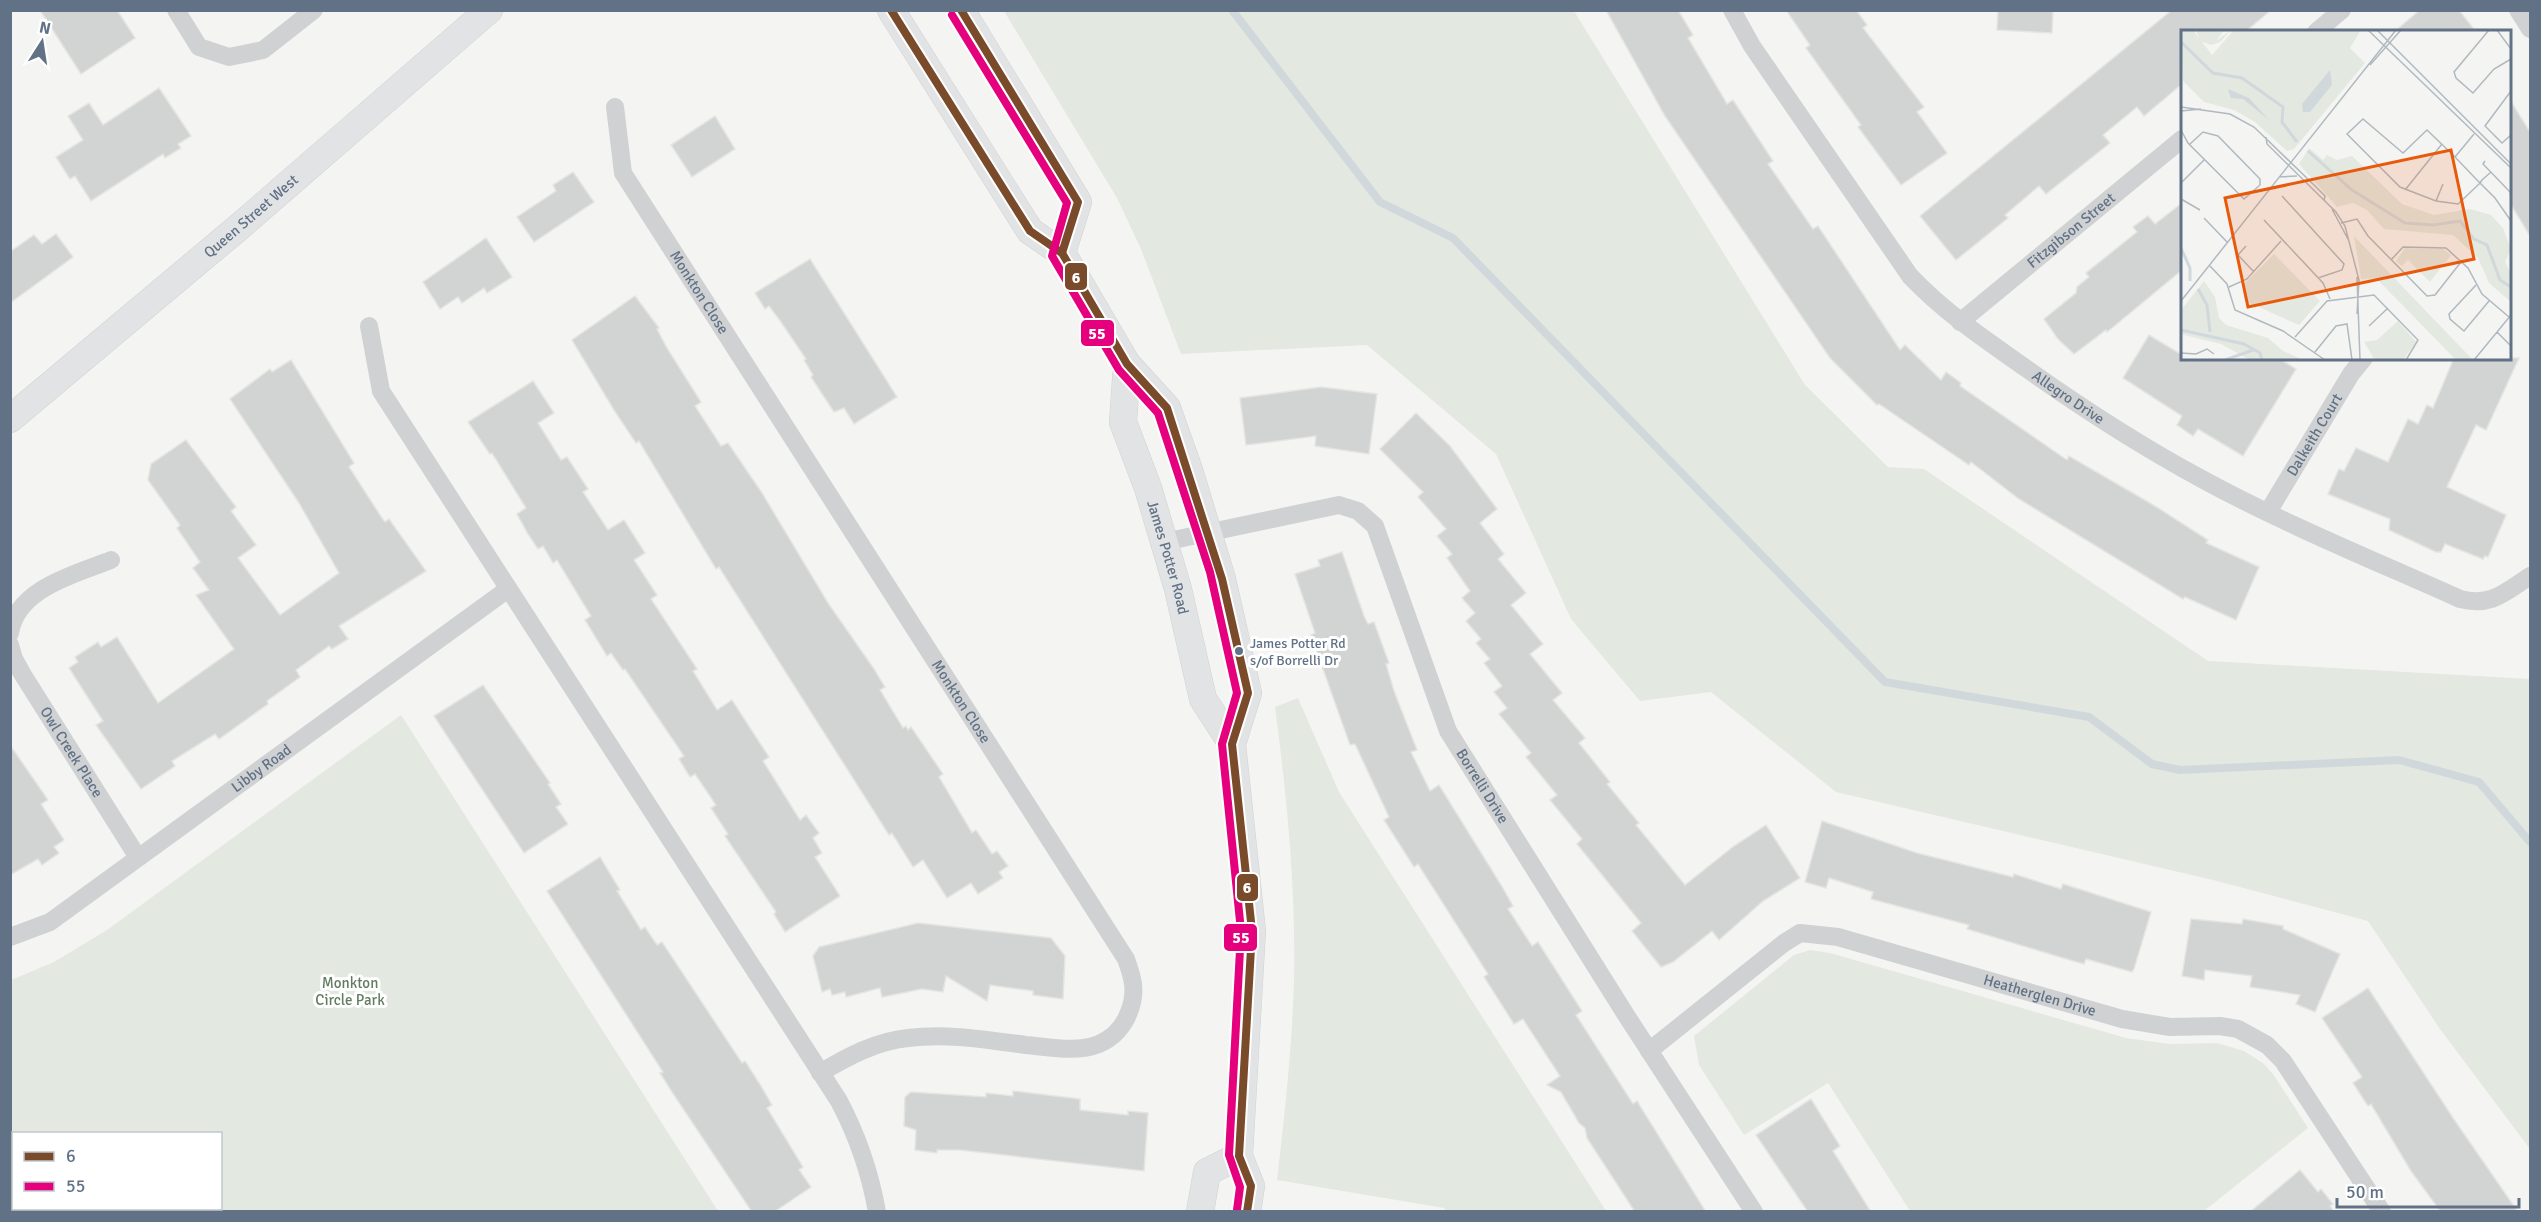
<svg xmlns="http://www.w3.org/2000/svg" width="2541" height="1222" font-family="Signika,sans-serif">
<rect width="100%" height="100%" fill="#f4f5f2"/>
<g fill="#e3e8e0">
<polygon points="1004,11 1574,11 1805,385 1888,467 1924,469 2208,661 2530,679 2530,1149 2440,1029 2368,921 2213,880 1836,792 1711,692 1640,701 1571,619 1496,454 1367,345 1181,354 1141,249 1117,198"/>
<path d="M1298 698 1339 792 1606 1211H1446L1444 1208 1277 1180C1285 1113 1292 1047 1294 980 1296 888 1287 798 1275 707Z"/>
<polygon points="401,715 718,1211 53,1212 49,1209 220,1208 220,1134 14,1134 13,1183 11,1181 11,980 54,962 107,930"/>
<polygon points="1810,950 1830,953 2126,1038 2169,1044 2217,1043 2244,1051 2263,1063 2273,1074 2308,1128 2204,1211 1910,1211 1828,1083 1744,1135 1699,1065 1694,1036 1794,955"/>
</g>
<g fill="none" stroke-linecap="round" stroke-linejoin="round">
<polyline stroke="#d1d8dc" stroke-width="8" points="1232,10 1380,202 1453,238 1885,682 2089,717 2152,764 2180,770 2399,760 2479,782 2530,842"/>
</g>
<g fill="#d2d3d3" stroke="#e4e4e2" stroke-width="1.5">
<polygon points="40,10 117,10 135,38 81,74"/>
<polygon points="1606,10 1678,10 1693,35 1688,38 1727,104 1733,100 1773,161 1768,164 1813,229 1818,226 1900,350 1905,345 1941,380 1946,372 1961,383 1960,386 2067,460 2069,456 2155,506 2208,540 2206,543 2259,567 2236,620 2185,597 2183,599 2019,499 1971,462 1969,465 1879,404 1877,405 1830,358 1665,116"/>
<polygon points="1786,10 1856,10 1867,25 1863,28 1924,107 1917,112 1947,153 1901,185 1858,127 1861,125 1806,48 1810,45"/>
<polygon points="1998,10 2053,10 2052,33 1997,30"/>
<polygon points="2172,10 2271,10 2245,32 2182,32 2182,84 2144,116 2137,107 2103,135 2110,143 2046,194 2039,186 2005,215 2008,218 1956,260 1920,216"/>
<polygon points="2420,10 2459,10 2476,32 2394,32"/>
<polygon points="159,88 191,136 178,144 181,148 165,158 163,154 91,201 75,176 70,179 56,157 83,140 68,116 89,103 103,125"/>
<polygon points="2510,100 2530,132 2530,236 2510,203"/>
<polygon points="715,116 735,149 692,177 671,145"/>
<polygon points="573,172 594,202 534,242 517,217 556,191 553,185"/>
<polygon points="2182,203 2182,270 2107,332 2106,330 2074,354 2058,339 2044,319 2076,293 2077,287 2089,277 2086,273 2137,232 2133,227 2148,216 2155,224"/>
<polygon points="56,234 73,257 10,303 10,252 34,235 42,244"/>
<polygon points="486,238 512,277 487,293 484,288 462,303 458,297 440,309 423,282"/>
<polygon points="810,259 897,397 854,424 844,408 834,412 811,377 813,375 804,360 806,359 781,322 769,306 765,309 755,293"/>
<polygon points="635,296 659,328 657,329 667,348 701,402 695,406 721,446 728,443 762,493 828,603 874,669 885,687 880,690 903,728 906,726 908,730 911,727 943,774 939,777 972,833 976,830 992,854 997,851 1008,866 999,872 1003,878 978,894 971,883 947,898 923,860 913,867 892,833 889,835 719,567 716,569 639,441 636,443 614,410 572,340"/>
<polygon points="2149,335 2182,355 2182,358 2192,361 2194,358 2278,358 2296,369 2243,456 2198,429 2193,436 2177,425 2182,416 2123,378"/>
<polygon points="2454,358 2519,358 2486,430 2476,425 2447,487 2506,515 2488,557 2485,556 2483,559 2445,544 2441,552 2436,552 2389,530 2390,519 2328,494 2339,469 2344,471 2356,448 2388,462 2408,419 2418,424 2427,405 2433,408"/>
<polygon points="291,360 354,463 349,467 380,515 385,522 389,519 426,571 339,626 348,639 332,649 329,646 296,670 300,677 267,701 268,704 219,739 215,734 172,761 175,766 141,789 96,725 103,721 69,668 78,662 75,657 98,642 101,647 117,637 158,703 234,649 196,595 209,590 193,568 200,562 177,528 180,525 148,480 151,464 186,440 236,507 231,511 256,545 238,558 280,615 339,573 299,503 230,399 270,369 272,372"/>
<polygon points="533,381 554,413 538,423 561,460 567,457 588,489 583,492 608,530 624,520 645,553 634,560 657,595 651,599 697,669 693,671 717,710 732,700 769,757 763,761 800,820 806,815 819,833 813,838 822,853 815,857 840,896 785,932 774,914 776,912 725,836 728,834 711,808 716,805 695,774 690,777 679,759 684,756 625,669 623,670 611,653 607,656 585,620 591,616 557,560 553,563 543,546 538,549 528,534 517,514 526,508 492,453 490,454 468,422"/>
<polygon points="1321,387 1377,394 1369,454 1315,446 1316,436 1246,445 1240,398"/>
<polygon points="1416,413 1450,446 1497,509 1480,523 1504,554 1498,559 1526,593 1511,605 1543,644 1530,654 1562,693 1553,700 1585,738 1579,743 1610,782 1607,784 1639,823 1636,825 1685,885 1734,846 1766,825 1800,878 1763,901 1719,940 1712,931 1673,962 1661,967 1632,931 1641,923 1577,844 1582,839 1550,800 1557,795 1526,757 1531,753 1499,714 1507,708 1494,692 1502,686 1484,663 1490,659 1476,643 1481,639 1466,621 1475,613 1462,598 1470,591 1447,558 1452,554 1437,536 1446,529 1418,497 1423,492 1380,449"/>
<polygon points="1342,552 1364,616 1368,624 1374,622 1389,663 1386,664 1394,691 1417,750 1411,752 1430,791 1439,785 1501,885 1513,906 1508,909 1532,946 1538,942 1582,1011 1576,1015 1633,1104 1637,1101 1706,1212 1635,1212 1587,1138 1585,1128 1579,1123 1561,1092 1547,1085 1560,1076 1523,1019 1514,1024 1484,977 1488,974 1418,864 1414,867 1384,820 1389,817 1355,744 1350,745 1311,635 1315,633 1295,574 1320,566 1318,560"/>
<polygon points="483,685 550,783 548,784 561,804 556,807 568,824 524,853 434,716"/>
<polygon points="10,745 48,800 41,804 64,840 54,847 59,853 42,865 38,859 10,875"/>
<polygon points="1822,821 1917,853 2013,877 2014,874 2061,889 2063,884 2151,912 2134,969 2132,972 2086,959 2084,964 2063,958 1967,929 1969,925 1871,899 1873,892 1829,878 1826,888 1805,882"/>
<polygon points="600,857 620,890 617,891 641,930 645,927 657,945 662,942 742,1063 745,1061 761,1086 772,1105 767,1108 803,1167 799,1170 811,1187 774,1212 752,1212 672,1092 660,1073 663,1072 547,891"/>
<polygon points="2191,919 2242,924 2243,919 2283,926 2283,929 2340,954 2315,1012 2296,1004 2300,995 2250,987 2252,976 2205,970 2204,980 2182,976"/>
<polygon points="918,923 1051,938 1065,956 1063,999 1033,995 1033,991 990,985 987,1001 946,976 943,992 922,989 882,997 880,988 846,997 845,992 832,995 830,989 822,992 813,956 819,947"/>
<polygon points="2368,988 2453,1118 2518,1212 2441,1212 2411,1171 2371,1104 2368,1106 2353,1083 2362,1077 2322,1018"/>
<polygon points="1013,1091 1080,1099 1080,1110 1128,1115 1128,1111 1148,1113 1144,1171 960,1150 937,1150 937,1153 915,1150 916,1130 904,1126 905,1097 911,1092 986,1097 986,1093 1013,1096"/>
<polygon points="1811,1099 1840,1146 1833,1151 1871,1212 1808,1212 1756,1135"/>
<polygon points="2300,1170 2318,1192 2321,1189 2333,1204 2330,1206 2334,1212 2250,1212"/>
</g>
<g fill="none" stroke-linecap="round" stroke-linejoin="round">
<defs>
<g id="secondary">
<polyline points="891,10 1030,231 1062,253 1127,364 1167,408 1190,473 1222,579 1248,693 1232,744 1252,931 1239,1156 1251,1186 1247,1212"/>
<polyline points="961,10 1078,202 1062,253"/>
<path id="s9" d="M1127 364 1123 422 1148 488 1178 589 1203 699 1232 744"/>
<path id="s10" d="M10 419 239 227 489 10"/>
<polyline points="1200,1212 1207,1172 1239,1156"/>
</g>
</defs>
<use href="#secondary" stroke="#d0d3d3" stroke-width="28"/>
<g stroke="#d0d1d2" stroke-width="18">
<polyline points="176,10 199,47 229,57 263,50 314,10"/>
<path id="s1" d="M1732 10 1752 46 1910 276C1945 313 1986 340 2027 369 2082 408 2141 446 2200 478 2284 524 2373 560 2460 599 2492 607 2505 592 2530 576"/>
<polyline points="2518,10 2530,29"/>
<polyline points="2316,32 2342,10"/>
<path id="s2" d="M615 107 623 173 1126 959C1133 978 1137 992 1129 1012 1124 1026 1113 1038 1099 1044 1077 1053 1049 1047 1026 1045 987 1040 947 1033 908 1038 876 1041 847 1057 820 1073"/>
<path id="s3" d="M1960 322 2182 139"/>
<path d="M369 326 381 391 839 1101C858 1137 870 1172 877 1212"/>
<path id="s4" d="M2268 512 2351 374 2364 358"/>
<path id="s5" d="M1164 542 1339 505 1358 511 1375 526 1448 731 1626 1015 1754 1212"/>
<path d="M10 633C17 588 76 574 111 560"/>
<path id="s6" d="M10 645 14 659 23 675 137 856"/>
<path id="s7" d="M10 937 50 922 508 589"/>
<path id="s8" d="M1649 1051 1784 943 1800 933 1838 937 2122 1019 2170 1027 2220 1026 2238 1029 2267 1045 2283 1061 2382 1212"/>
</g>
<use href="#secondary" stroke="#e2e3e4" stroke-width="27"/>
<defs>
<g id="bus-1">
<polyline points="891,10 1030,231 1062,253 1127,364 1167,408 1222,579 1248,693 1232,744 1252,931 1239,1156 1251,1186 1247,1212"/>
<polyline points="961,10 1078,202 1062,253"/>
</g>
<polyline id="bus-2" points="952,15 1067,203 1052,256 1119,370 1158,413 1210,572 1237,693 1222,744 1241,931 1229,1155 1240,1187 1237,1210"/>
</defs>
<use href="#bus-1" stroke="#fff" stroke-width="12"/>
<use href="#bus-2" stroke="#fff" stroke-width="12"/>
<use href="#bus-1" stroke="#7a4b2a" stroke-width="8"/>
<use href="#bus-2" stroke="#e5007d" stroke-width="8"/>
</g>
<circle fill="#617286" stroke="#fff" stroke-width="2" cx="1239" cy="651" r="5"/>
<g text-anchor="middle" stroke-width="6" stroke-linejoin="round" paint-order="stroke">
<g font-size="14" fill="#617286" stroke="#fff" text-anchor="start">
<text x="1250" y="648">James Potter Rd<tspan x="1250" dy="17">s/of Borrelli Dr</tspan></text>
</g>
<g font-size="15" fill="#617286" stroke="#fff">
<text dy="5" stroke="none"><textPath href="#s10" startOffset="315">Queen Street West</textPath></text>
<text dy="5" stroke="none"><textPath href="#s3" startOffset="144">Fitzgibson Street</textPath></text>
<text dy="5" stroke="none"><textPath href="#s2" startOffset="208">Monkton Close</textPath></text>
<text dy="5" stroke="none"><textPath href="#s1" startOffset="520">Allegro Drive</textPath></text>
<text dy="5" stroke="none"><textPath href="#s4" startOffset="90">Dalkeith Court</textPath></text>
<text dy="5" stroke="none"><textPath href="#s9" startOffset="201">James Potter Road</textPath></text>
<text dy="5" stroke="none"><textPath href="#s2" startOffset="694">Monkton Close</textPath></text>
<text dy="5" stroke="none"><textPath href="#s6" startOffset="124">Owl Creek Place</textPath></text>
<text dy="5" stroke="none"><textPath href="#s7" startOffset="304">Libby Road</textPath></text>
<text dy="5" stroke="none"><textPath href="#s5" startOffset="504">Borrelli Drive</textPath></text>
<text dy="5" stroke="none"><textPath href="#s8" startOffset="440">Heatherglen Drive</textPath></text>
</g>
<g font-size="15" fill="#637c61" stroke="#fff">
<text x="350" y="988">Monkton<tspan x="350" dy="17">Circle Park</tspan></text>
</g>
</g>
<g transform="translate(2181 30)">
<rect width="330" height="330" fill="#f4f5f2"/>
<path d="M0 0H12L31 25 53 0H180L169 18 184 33 113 119 106 121 74 92 53 80 23 72 2 51ZM15 0H43L35 11 50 0 39 12 30 15 19 11ZM128 118 142 130 146 125 156 130 171 126 221 174 253 185 289 179 310 185 322 198 330 219 324 232 330 243V272L308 253 297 228 272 205 203 199 186 180 172 173 156 177 118 134ZM173 206 290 328 289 330H275L195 248 180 249ZM224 218 262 219 270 225 249 252 227 230 221 236 215 231ZM93 224 139 271 118 295 64 271 61 256ZM23 251 34 267 38 288 45 295 87 308 102 321 122 330H69L40 314 0 304V280ZM217 291 235 312 222 330H194L183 312 196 310Z" fill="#e3e8e0"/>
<path d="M149 40 151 55 129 82H122L121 74ZM47 59 68 68 88 90 62 69 50 68Z" fill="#d1d8dc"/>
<path fill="none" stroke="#d1d8dc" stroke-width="3" d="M0 12 32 43 61 48 102 77 101 92 116 112M127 121 171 160 224 193 252 195 279 191 293 209 306 215 319 250 330 257M0 218 9 238V251M17 259 26 275 29 302M0 300 63 314 79 323 81 330M44 330 72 320"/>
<path fill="none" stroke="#b0b9c0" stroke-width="1.5" d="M187 0 330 138M196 0 330 134M308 0 273 42 275 48 292 63 313 39 330 29M316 0 330 19M189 35 220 0M330 61 304 96 321 113 330 105M0 77 49 84 73 97 132 154 144 166 143 171M0 81 20 79M0 100 7 113 63 169 79 155V149L37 106 22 102 9 114M85 107 86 114 155 182 164 196 178 250 176 284M274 127 293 104M304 131 302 134 330 163M310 142 301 150 299 153 297 155 277 174 255 171 219 157 166 104 182 89 222 123 246 100 274 127 296 150 314 168 330 191M98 147 116 146M0 153 24 129M224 160 261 114M101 166 163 234 161 240 137 248M0 169 19 180M255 171 262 154M151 179 168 211M23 188 47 213M83 190 142 253 149 269M160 193 176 189 187 206 246 266 254 265 280 232M65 216 57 225 73 242M210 230 222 217 265 218 287 238 301 264 328 287M29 236 46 254 54 280 102 301 144 330M176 247 179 330M295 255 268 284 269 289 283 301 308 271M48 257 66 249 100 211M0 271 215 0M188 296 207 278M316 302 330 316M114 307 146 271 193 265 237 310 225 330M134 322 155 296 166 294 171 330M0 323 15 324 26 319 33 324M293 330 330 285"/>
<path fill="#e8590c" fill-opacity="0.15" stroke="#e8590c" stroke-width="3" d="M270 120 293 229 67 277 44 168Z"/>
<rect width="330" height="330" fill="none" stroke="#617286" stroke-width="3"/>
</g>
<g stroke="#fff" stroke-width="2">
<rect x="1064" y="262" width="24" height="29" rx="6" fill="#7a4b2a"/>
<rect x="1080" y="319" width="35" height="28" rx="6" fill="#e5007d"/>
<rect x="1236" y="873" width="23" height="29" rx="6" fill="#7a4b2a"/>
<rect x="1223" y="923" width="35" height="29" rx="6" fill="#e5007d"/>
</g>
<g font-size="16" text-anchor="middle" font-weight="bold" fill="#fff">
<text x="1076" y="283">6</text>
<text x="1097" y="339">55</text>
<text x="1247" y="893">6</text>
<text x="1241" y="943">55</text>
</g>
<rect width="2541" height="1222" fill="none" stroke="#617286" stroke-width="24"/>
<rect x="12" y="1132" width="210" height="78" fill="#ffffff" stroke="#c0c7cf" stroke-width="1.5"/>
<rect x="24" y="1152" width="30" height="9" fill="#7a4b2a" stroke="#c0c7cf" stroke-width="1.5"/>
<text x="66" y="1162" font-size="18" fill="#617286">6</text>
<rect x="24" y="1182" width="30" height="9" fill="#e5007d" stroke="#c0c7cf" stroke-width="1.5"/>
<text x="66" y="1192" font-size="18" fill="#617286">55</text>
<g transform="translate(42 42) rotate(12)" stroke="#ffffff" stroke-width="4.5" paint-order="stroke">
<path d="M0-4.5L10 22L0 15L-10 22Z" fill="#617286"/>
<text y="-9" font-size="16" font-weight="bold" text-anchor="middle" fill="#617286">N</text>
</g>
<path d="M2337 1198v9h182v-9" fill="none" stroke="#617286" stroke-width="3"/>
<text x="2346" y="1198" font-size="18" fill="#617286" stroke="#ffffff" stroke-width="4.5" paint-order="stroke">50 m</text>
</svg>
